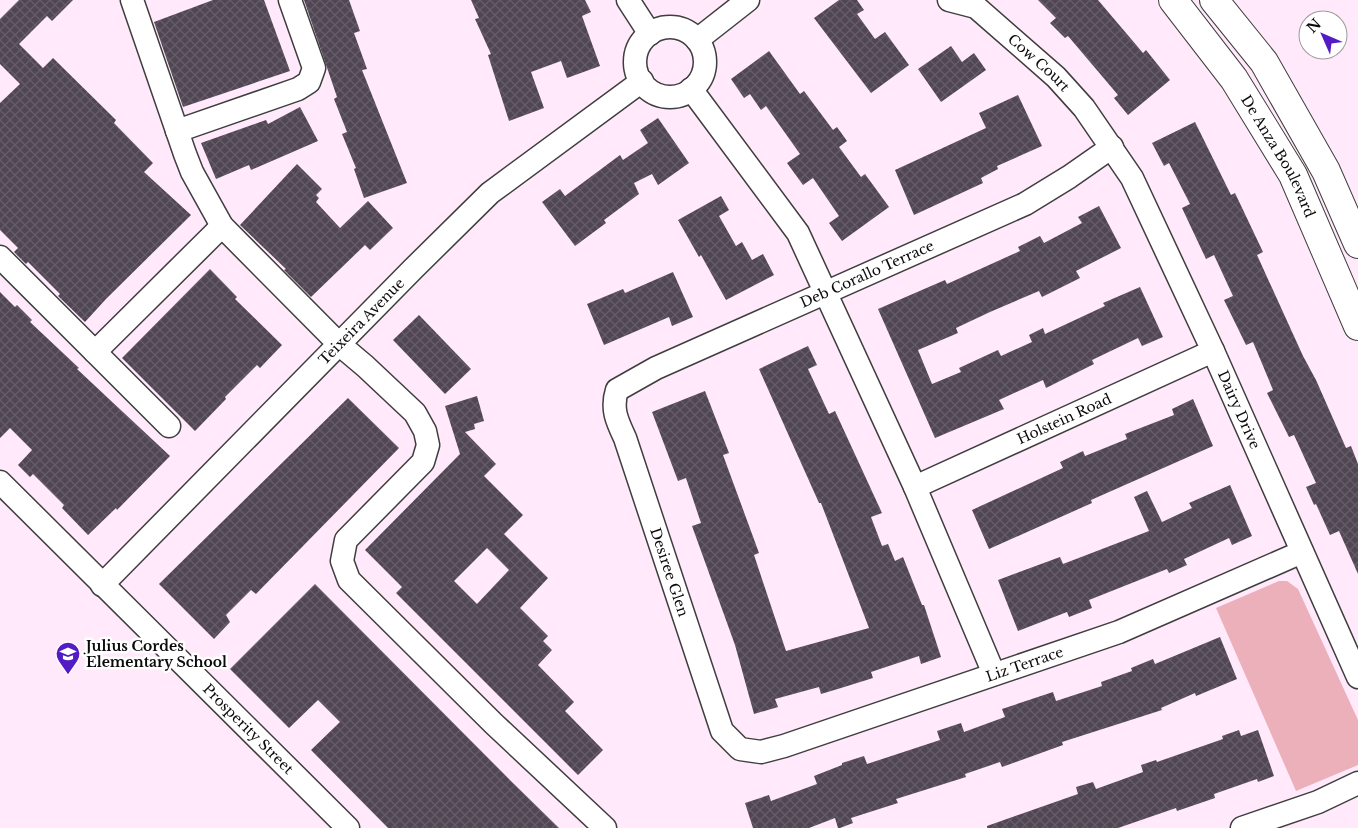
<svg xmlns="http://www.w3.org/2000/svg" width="1358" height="828" font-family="'Libre Baskerville',serif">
<defs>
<pattern id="building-cross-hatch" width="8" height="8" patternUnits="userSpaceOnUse" patternTransform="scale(1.25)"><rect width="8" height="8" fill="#514754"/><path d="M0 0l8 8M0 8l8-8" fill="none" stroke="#655d68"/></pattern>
</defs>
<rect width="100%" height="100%" fill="#ffe9fb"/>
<polygon fill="#ebb0b9" points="1279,581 1287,581 1298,589 1358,720 1358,765 1296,791 1216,608"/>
<g fill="url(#building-cross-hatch)" fill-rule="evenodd">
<polygon points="19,0 73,0 52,21 47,16 19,44 43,68 53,58 116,120 114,123 153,163 144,172 191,215 106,299 85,322 58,296 60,294 28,262 26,264 14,252 18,248 0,230 0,103 20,84 0,64 0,19"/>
<polygon points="213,0 264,0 290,71 183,107 154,22"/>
<polygon points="304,0 349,0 360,31 354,33 367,69 362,70 407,183 364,198 354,169 356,168 342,134 347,132 334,99 337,97"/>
<polygon points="471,0 585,0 591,12 582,16 600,66 567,78 561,61 531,72 544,108 509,121 488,55 491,54 475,19 479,18"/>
<polygon points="839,0 857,0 864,10 857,14 875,39 885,32 909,65 871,93 814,18"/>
<polygon points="1038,0 1098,0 1143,53 1146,50 1170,80 1128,115 1114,98 1118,95 1068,36 1065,38 1050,23 1056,18"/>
<polygon points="951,46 962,62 974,53 986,70 941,102 918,69"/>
<polygon points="769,51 800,94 804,91 833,130 837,127 847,141 839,147 861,177 865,174 889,207 842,241 829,223 839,216 813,178 803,185 787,163 800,154 766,106 761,110 750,94 744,98 731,79"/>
<polygon points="1018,95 1042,146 997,166 998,169 981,178 983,183 914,215 895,170 986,128 979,113"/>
<polygon points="300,107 318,141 251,170 249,165 216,179 201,143 266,120 268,124"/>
<polygon points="658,118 689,163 658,185 652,174 634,183 639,194 604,220 606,223 575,246 542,202 560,189 565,196 620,155 623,160 648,143 640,130"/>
<polygon points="1195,122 1231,195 1235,193 1263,252 1257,255 1303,356 1316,380 1346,448 1351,446 1358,464 1358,574 1339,531 1330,535 1316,504 1314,505 1306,487 1316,483 1294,435 1289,437 1267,393 1273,390 1253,342 1246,345 1224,300 1233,296 1214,255 1206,259 1182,208 1190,204 1169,163 1164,166 1152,143"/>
<polygon points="297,164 322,189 316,195 319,198 316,202 340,228 368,201 393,228 370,250 365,245 311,297 284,270 286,269 240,225"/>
<polygon points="721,196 729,210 719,216 736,246 742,242 752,260 763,254 774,275 726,300 701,255 699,257 678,220"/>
<polygon points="1099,206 1121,248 1076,271 1080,278 1042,297 1039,291 990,312 956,328 958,333 918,350 932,384 961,372 959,368 998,350 1001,356 1032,342 1029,335 1043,328 1045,334 1105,306 1103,303 1140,287 1163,337 1142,346 1138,338 1092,360 1094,364 1046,388 1043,380 999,400 1004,409 935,438 878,309 945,280 947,284 1020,251 1018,247 1040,236 1044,243 1082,223 1078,217"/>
<polygon points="210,269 237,297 235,299 282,345 260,368 257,365 225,397 226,399 195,431 122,358"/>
<polygon points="673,272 693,317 672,326 669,317 604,345 587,304 623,289 625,293"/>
<polygon points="0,292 15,307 17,305 32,320 30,322 79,368 77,369 170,456 117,510 116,508 88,535 62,508 64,505 33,474 30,477 18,465 32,450 10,428 0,438"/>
<polygon points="419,315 471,369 445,394 393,340"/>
<polygon points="808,346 817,365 808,369 829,414 835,411 882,513 871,517 882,546 888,544 895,561 903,557 922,605 924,605 941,657 921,664 919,656 871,672 873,678 841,688 821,694 819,687 775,699 778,707 754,714 735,645 692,526 701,523 686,478 678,481 652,412 705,391 729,453 723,455 759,553 754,555 786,651 869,628 821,503 819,503 759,369"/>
<path d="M477 396 484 421 474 424 475 429 465 432 496 464 484 476 523 515 504 534 548 578 520 608 548 636 543 641 552 650 538 665 574 702 565 711 603 750 578 775 396 593 402 587 365 550 460 454 445 406ZM487 548 509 570 477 604 454 581Z"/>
<polygon points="348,398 399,448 256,594 251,590 226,615 230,622 214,639 159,584"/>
<polygon points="1193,399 1213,446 1091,500 1092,503 989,549 972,510 1063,468 1060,462 1083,451 1085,456 1127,439 1125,434 1174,415 1172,409"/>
<polygon points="1230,485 1252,536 1232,545 1229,538 1184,559 1187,565 1169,573 1167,569 1089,600 1092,608 1069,617 1067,612 1018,631 998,580 1060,557 1063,564 1149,531 1134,497 1147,491 1162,522 1192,508 1189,503"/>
<polygon points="315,584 513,783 559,828 388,828 311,750 340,722 318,700 289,728 230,669"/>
<polygon points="1220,637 1237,679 1196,696 1195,693 1161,708 1162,710 1062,742 1063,745 1002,767 1000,762 965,774 966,777 896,799 898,803 851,818 853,823 840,828 838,828 835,818 809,828 753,828 745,803 769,795 771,801 817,784 814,776 842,765 842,763 864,756 867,764 940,740 937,731 961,723 964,732 1005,717 1002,709 1053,692 1056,701 1102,686 1101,682 1132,671 1131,668 1153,659 1155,664"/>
<polygon points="1239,730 1241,736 1258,730 1274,776 1258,782 1257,779 1214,794 1215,798 1177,811 1176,808 1118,828 987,828 987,826 1078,794 1076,787 1093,782 1096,789 1143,772 1141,765 1156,760 1157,762 1223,739 1222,736"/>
</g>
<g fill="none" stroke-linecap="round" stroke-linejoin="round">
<defs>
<g id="minor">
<polyline points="132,0 185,154 192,172 222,226 340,345 365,366 415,413 425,431 428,445 423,462 346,540 342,561 349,580 494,724 605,828"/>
<polyline points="628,0 650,34"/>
<path id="s1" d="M949 0 976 7 1056 77 1084 108 1132 178 1213 351 1358 677"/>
<circle cx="670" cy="62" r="35"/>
<polyline points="697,40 748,0"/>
<polyline points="691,89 798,233 915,487 994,674"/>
<polyline points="177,131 298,89 309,82 314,68 290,0"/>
<path id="s2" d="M1112 147 1069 177 1025 204 656 368 617 390C611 409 617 421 625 438L722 731 740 749 761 752 784 746 1119 632 1302 552"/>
<polyline points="0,257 169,426"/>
<polyline points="95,352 222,226"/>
<path id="s3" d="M0 482 348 828"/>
<path id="s4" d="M915 487 1213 351"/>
<path id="s5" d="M102 585 413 269 490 193 642 81"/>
<polyline points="1242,828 1318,802 1358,783"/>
</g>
<g id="tertiary">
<path id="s6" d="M1173 0 1234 79 1293 175 1358 326"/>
<polyline points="1214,0 1264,62 1326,171 1358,244"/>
</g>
</defs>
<use href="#minor" stroke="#3e3e3e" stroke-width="25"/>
<use href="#tertiary" stroke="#3e3e3e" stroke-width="30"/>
<use href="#minor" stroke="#fff" stroke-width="22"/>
<use href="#tertiary" stroke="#fff" stroke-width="28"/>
</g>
<defs>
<symbol id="school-pin" viewBox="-11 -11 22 30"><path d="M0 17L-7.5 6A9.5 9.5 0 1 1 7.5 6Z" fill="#521bc3" stroke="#fff"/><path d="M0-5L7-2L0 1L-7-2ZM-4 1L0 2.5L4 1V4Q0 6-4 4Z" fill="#fff"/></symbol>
</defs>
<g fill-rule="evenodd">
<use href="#school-pin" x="54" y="640" width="28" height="38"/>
</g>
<g text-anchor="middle" stroke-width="5" stroke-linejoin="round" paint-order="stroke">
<g font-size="14" fill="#0b0b0b" stroke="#fff">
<text dy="5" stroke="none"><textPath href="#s1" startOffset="112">Cow Court</textPath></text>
<text dy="5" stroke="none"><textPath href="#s6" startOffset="189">De Anza Boulevard</textPath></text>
<text transform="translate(867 274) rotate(-24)" y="5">Deb Corallo Terrace</text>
<text dy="5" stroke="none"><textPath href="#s5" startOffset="370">Teixeira Avenue</textPath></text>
<text dy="5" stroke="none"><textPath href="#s1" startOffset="516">Dairy Drive</textPath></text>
<text dy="5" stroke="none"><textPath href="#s4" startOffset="164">Holstein Road</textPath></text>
<text dy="5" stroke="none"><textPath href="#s2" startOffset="744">Desiree Glen</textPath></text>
<text dy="5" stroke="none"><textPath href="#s2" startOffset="1236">Liz Terrace</textPath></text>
<text dy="5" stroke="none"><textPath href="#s3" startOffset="350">Prosperity Street</textPath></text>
</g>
<g font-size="14" font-weight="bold" fill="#0b0b0b" stroke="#fff" text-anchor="start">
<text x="86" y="651">Julius Cordes<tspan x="86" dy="16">Elementary School</tspan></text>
</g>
</g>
<g transform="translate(1323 35) rotate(315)"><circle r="24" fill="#ffffff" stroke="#9d9d9d"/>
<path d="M0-4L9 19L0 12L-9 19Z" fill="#521bc3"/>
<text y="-8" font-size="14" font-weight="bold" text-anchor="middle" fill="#0b0b0b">N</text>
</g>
</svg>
